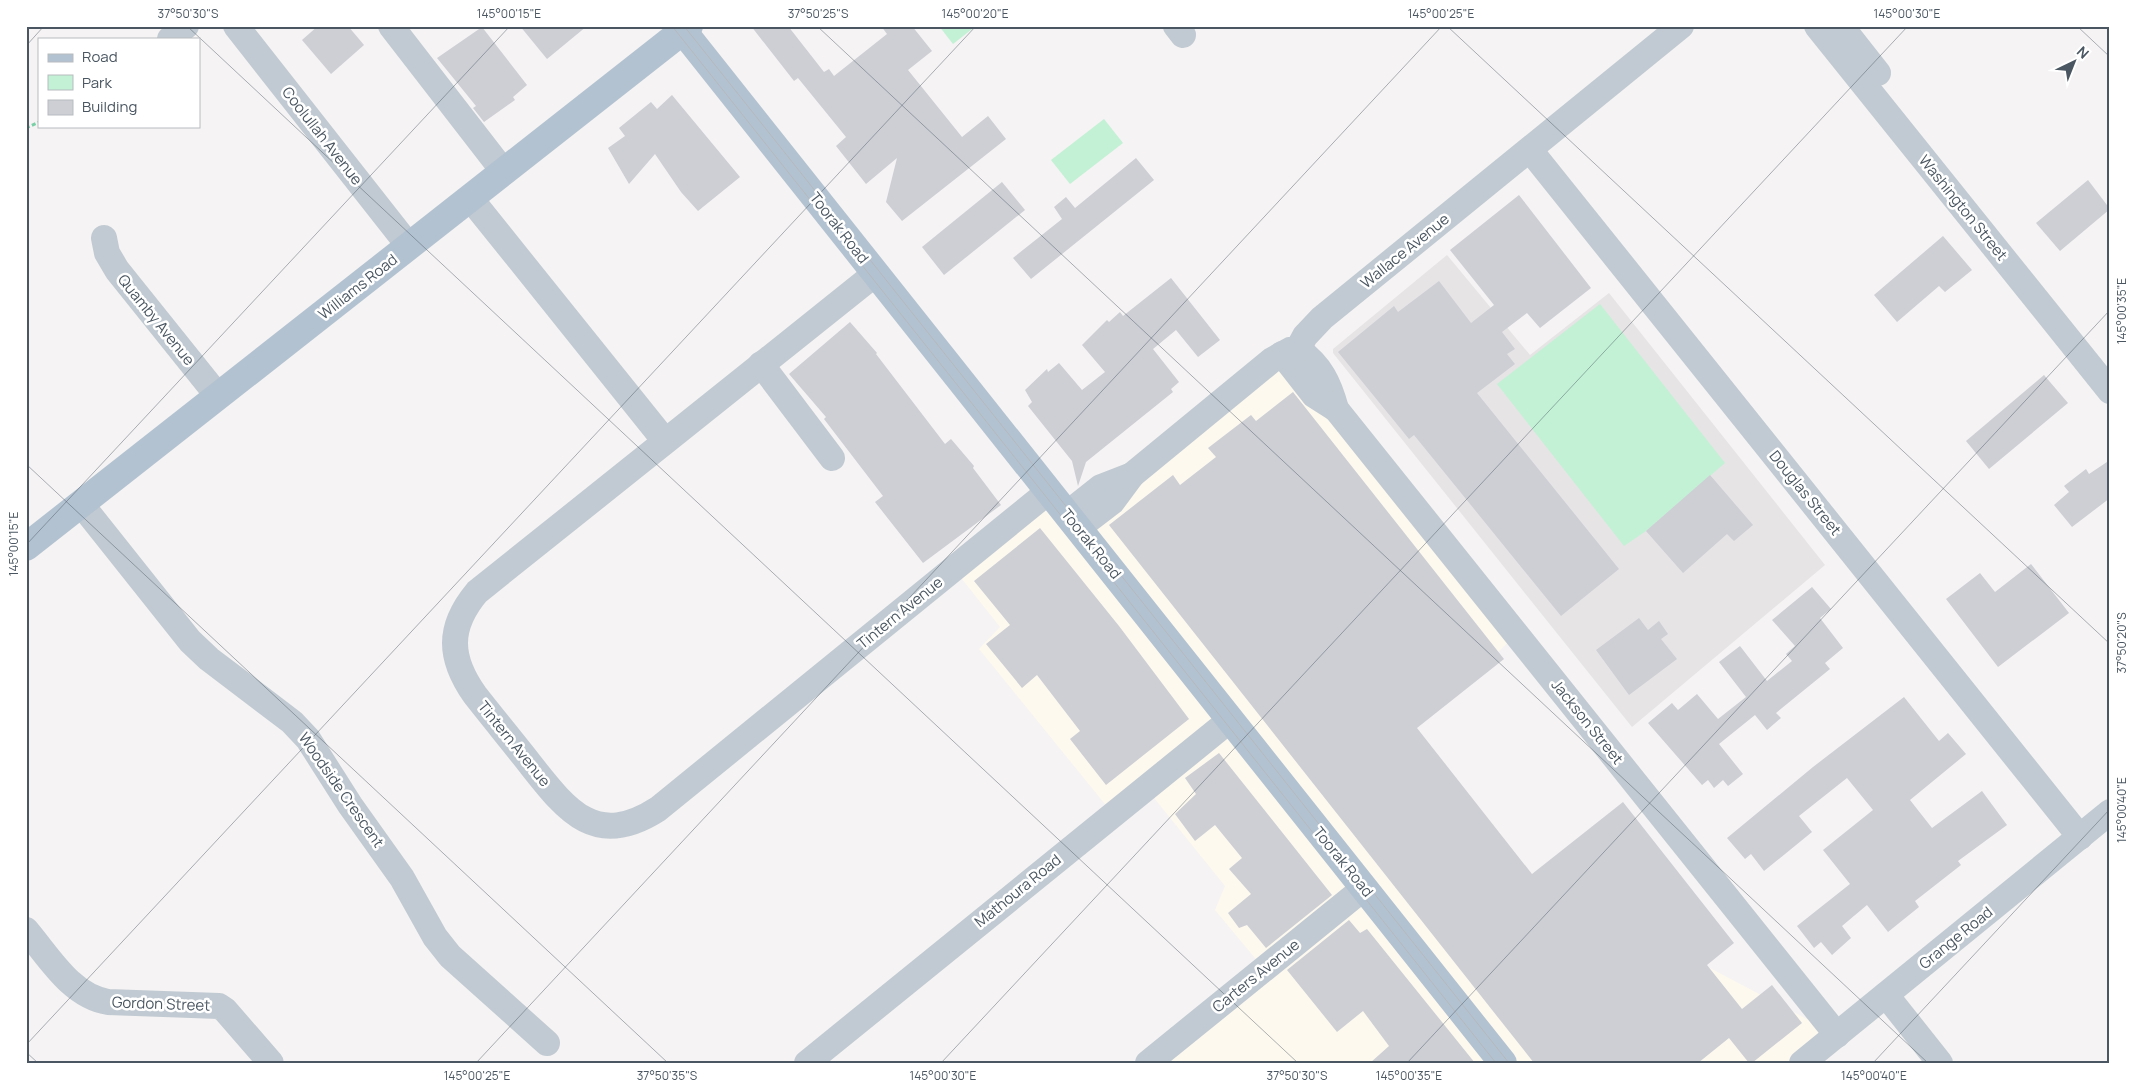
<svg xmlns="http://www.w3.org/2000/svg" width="2136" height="1089" font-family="Manrope,sans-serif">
<rect width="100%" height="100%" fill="#f5f3f3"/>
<polygon fill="#fdf9ef" points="1282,354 1516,635 1417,728 1532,874 1837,1035 1802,1063 1148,1063 1264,969 1215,910 1225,886 1146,788 1113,814 979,649 1000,627 954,569 1048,492 1067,514"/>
<polygon fill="#e6e4e5" points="1447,255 1530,355 1609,293 1825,565 1632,727 1333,353 1333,349"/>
<g fill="#c3f1d5">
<polygon points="939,26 976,26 953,44"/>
<polygon points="1104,119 1123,143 1070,184 1051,160"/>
<polygon points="1600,304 1725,463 1646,531 1624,546 1497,384"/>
</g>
<g fill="#cdcfd5">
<polygon points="318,26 348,26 364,45 331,74 302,40"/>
<polygon points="520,26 587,26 547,59"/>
<polygon points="751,26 788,26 824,72 829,69 834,76 887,34 881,26 912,26 932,51 908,70 962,137 988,116 1006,139 902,221 886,202 897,158 866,184 836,146 846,137 798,78 794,81"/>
<polygon points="482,27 527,85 513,97 515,100 484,122 473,108 476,106 437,58"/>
<polygon points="672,95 740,177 698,211 681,192 655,154 629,184 608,148 625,136 619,128 651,102 657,109"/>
<polygon points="1136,158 1154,180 1031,279 1013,258 1062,219 1054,207 1066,197 1075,208"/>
<polygon points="2088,180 2110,209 2060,251 2036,223"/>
<polygon points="1002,182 1025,210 944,275 922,247"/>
<polygon points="1519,195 1591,288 1540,328 1527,313 1502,332 1515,349 1507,354 1515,364 1477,393 1619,569 1561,616 1414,435 1409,439 1338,352 1394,306 1398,312 1439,281 1471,323 1494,305 1450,250"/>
<polygon points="1943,236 1972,270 1945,292 1939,286 1897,322 1874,295"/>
<polygon points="1171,278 1220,340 1198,357 1176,330 1153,349 1179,382 1171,389 1173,392 1086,462 1078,486 1072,461 1028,406 1032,402 1025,390 1047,369 1048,372 1059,363 1082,390 1105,372 1082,345 1107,320 1109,322 1120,312 1123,316"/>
<polygon points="850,322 877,353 876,354 945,444 951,439 974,466 973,468 1001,505 923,563 875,502 883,496 824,419 826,417 789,374"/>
<polygon points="2044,375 2068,403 1989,469 1966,441"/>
<polygon points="1293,392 1504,659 1417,728 1532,874 1623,802 1734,943 1707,965 1742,1009 1772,985 1802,1023 1752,1063 1749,1063 1729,1038 1698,1063 1534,1063 1109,525 1173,475 1180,485 1216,457 1208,448 1251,415 1256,421"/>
<polygon points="2110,460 2110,498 2072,527 2054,505 2069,492 2064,486 2086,469 2089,474"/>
<polygon points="1710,475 1753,525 1734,541 1727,534 1683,573 1646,531"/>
<polygon points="1040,528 1119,626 1189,719 1106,785 1070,739 1080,731 1037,675 1022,688 986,644 1010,625 974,581"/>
<polygon points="2031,564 2069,613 1998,667 1946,599 1980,573 1995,592"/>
<polygon points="1812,587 1831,609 1820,618 1843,648 1825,663 1830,669 1776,713 1781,718 1767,730 1755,715 1719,744 1743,774 1728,786 1723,780 1714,788 1708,780 1702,785 1648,723 1672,703 1678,710 1697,694 1718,719 1746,697 1719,662 1740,646 1767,681 1792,661 1786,654 1795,646 1772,620"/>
<polygon points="1639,618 1648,630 1659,621 1668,634 1661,639 1677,659 1629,695 1596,650"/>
<polygon points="1904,697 1939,741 1948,733 1966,754 1910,800 1932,828 1982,791 2007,825 1958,861 1961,865 1915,901 1919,907 1888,932 1867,905 1842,926 1851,938 1832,955 1821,942 1814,948 1797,926 1850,884 1823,850 1873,810 1847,778 1799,816 1812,832 1764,871 1751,854 1745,859 1727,838 1813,767"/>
<polygon points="1219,753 1332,895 1266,948 1247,925 1239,928 1228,913 1251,894 1229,869 1242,858 1215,825 1195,841 1175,814 1196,794 1185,778"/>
<polygon points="1349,920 1360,933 1367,929 1475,1063 1370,1063 1389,1046 1363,1011 1337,1032 1287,970"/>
</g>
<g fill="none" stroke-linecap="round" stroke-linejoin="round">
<polyline stroke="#7ad0a6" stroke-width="3" stroke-dasharray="4 2.5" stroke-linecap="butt" points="26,128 39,122"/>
<g stroke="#c1cad2" stroke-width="26">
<polyline points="236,26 409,246"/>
<polyline points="391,26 504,172"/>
<polyline points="1176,26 1183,35"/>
<polyline points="1817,26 2110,391"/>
<polyline points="1841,26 1878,73"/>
<polyline points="170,39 186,26"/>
<polyline points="1530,150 2080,837"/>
<polyline points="470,198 665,441"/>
<polyline points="104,238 107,253 117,270 218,396"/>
<path d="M875 274 477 592C447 628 449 658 475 695 493 718 512 741 530 764 567 811 596 849 658 809L1048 492"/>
<path d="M1298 349C1321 366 1329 383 1336 409"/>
<polyline points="1282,354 1314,395 1336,409 1837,1035"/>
<polyline points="761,364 832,458"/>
<polyline points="81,504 190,641 209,659 292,722 308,739 350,805 402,878 435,937 450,956 547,1043"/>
<polyline points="1067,514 1101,487 1132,475"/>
<polyline points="1078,528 1112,502 1132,475 1272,360 1290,350 1298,349 1305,336 1322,318 1681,26"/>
<path d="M26 930C49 957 71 996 108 1002L219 1006 225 1010 271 1063"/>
<polyline points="1886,995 1940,1063"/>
<polyline points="807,1063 1230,720"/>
<polyline points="1148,1063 1364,888"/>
<polyline points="1802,1063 2110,812"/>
</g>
<g stroke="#b3c2d1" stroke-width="28">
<polyline points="679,26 1503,1063"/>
<polyline points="26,547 689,26"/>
</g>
<g stroke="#b5b8bd" stroke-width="1">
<polyline points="672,26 1496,1063"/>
<polyline points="684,26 1509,1063"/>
</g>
</g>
<path fill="none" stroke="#4a5661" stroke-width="1" stroke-opacity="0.45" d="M187 26 1298 1063M817 26 1928 1063M1447 26 2110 644M2077 26 2110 57M26 46 44 26M26 464 668 1063M26 545 510 26M26 1045 976 26M26 1052 38 1063M476 1063 1442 26M941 1063 1908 26M1407 1063 2110 310M1873 1063 2110 809"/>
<g text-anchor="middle" stroke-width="5" stroke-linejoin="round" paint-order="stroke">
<g font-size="15" fill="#4a5661" stroke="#fff">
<text transform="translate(322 136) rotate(52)" y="5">Coolullah Avenue</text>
<text transform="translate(1963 208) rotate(51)" y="5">Washington Street</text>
<text transform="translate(839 228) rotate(52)" y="5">Toorak Road</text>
<text transform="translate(1405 251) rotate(-39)" y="5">Wallace Avenue</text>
<text transform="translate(358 287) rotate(-38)" y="5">Williams Road</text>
<text transform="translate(156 320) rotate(51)" y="5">Quamby Avenue</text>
<text transform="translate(1805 493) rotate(51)" y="5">Douglas Street</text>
<text transform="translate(1091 544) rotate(51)" y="5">Toorak Road</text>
<text transform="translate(900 613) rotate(-39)" y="5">Tintern Avenue</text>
<text transform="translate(1587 722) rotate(51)" y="5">Jackson Street</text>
<text transform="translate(514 744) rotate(51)" y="5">Tintern Avenue</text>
<text transform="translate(341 790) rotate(55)" y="5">Woodside Crescent</text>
<text transform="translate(1343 862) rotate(51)" y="5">Toorak Road</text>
<text transform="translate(1018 891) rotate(-39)" y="5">Mathoura Road</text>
<text transform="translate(1956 938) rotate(-39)" y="5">Grange Road</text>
<text transform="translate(1256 976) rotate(-39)" y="5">Carters Avenue</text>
<text transform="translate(161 1004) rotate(2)" y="5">Gordon Street</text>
</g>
</g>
<rect width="2136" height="1089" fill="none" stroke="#ffffff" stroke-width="55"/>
<rect x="38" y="38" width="162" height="90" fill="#ffffff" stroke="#b7bbc0"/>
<rect x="48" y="54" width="25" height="8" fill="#b3c2d1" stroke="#b7bbc0"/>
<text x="82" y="62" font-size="15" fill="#4a5661">Road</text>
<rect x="48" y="75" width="25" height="15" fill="#c3f1d5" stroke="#b7bbc0"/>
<text x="82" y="88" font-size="15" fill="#4a5661">Park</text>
<rect x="48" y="100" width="25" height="15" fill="#cdcfd5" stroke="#b7bbc0"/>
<text x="82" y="112" font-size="15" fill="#4a5661">Building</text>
<g transform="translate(2074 62) rotate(43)" stroke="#ffffff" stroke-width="4" paint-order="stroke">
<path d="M0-4L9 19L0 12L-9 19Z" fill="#4a5661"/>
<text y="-8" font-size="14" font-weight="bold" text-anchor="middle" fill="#4a5661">N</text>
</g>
<rect x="28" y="28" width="2080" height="1034" fill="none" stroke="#4a5661" stroke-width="2"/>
<g font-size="12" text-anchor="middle" fill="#4a5661">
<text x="188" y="18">37°50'30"S</text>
<text x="509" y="18">145°00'15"E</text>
<text x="818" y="18">37°50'25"S</text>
<text x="975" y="18">145°00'20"E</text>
<text x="1441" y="18">145°00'25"E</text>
<text x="1907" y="18">145°00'30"E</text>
<text transform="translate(2122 311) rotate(-90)" y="4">145°00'35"E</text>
<text transform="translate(14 544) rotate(-90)" y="4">145°00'15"E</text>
<text transform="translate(2122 643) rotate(-90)" y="4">37°50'20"S</text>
<text transform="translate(2122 810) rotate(-90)" y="4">145°00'40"E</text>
<text x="477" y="1080">145°00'25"E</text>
<text x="667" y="1080">37°50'35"S</text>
<text x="943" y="1080">145°00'30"E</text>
<text x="1297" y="1080">37°50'30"S</text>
<text x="1409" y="1080">145°00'35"E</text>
<text x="1874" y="1080">145°00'40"E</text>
</g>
</svg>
